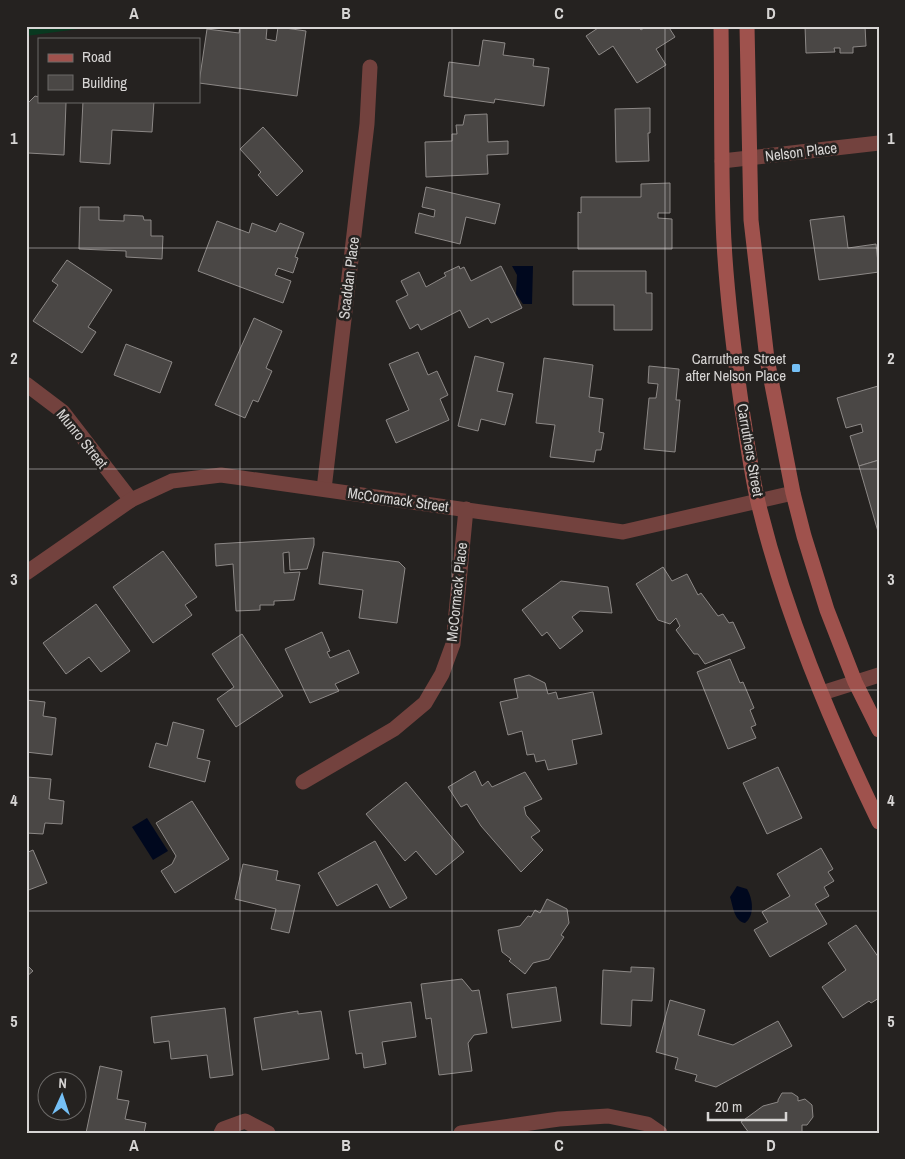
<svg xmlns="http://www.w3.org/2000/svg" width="905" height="1159" font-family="'Archivo Narrow',sans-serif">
<rect width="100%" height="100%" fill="#252220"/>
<polygon fill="#093920" points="26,26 101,26 26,36"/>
<g fill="#00081e">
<polygon points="512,266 533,266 532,304 523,304 516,294 517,275"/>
<polygon points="147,818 168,851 153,860 132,827"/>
<path d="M737 886 747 889C753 899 755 916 745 923 734 921 733 906 730 897Z"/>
</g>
<g fill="#4a4745" stroke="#8c8886">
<polygon points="240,26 267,28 266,39 276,41 278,27 306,31 297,96 199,83 207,29 239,33"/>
<polygon points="601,26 638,26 641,30 647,26 668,26 675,37 656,49 666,65 637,83 613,46 599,55 586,36"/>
<polygon points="805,26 865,26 866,46 853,47 853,53 840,53 840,48 834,48 835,52 806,53"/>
<polygon points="483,40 505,43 503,55 534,59 533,66 549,68 544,106 495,99 494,103 444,96 449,62 479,66"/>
<polygon points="35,96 39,97 39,101 63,101 66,103 64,155 28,153 26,168 26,102 29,102"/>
<polygon points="83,101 154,101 152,132 112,130 110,164 80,162"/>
<polygon points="650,108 650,133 648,133 649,161 616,162 615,109"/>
<polygon points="487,114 488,142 508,141 508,154 487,155 488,174 426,177 425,142 452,141 452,134 457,134 456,125 463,125 465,115"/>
<polygon points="263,127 303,171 277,196 258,175 261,172 240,149"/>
<polygon points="670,183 670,213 658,213 658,218 672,219 672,249 578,249 578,212 581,213 581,197 641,197 641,184"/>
<polygon points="426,187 500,204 495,224 466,217 460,244 415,233 419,213 434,217 435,210 422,207"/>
<polygon points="80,207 99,207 99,220 124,221 124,215 143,216 144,220 151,220 151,236 163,236 162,259 126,257 126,251 79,249"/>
<polygon points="844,216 848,248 876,244 879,272 819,280 810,220"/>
<polygon points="217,221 249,233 252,223 276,232 280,223 304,233 295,257 298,258 293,273 278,268 275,275 291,281 283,303 198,271"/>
<polygon points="67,260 112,290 88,327 96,332 82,353 33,321 58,285 52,281"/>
<polygon points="459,266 460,269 464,267 471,281 501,266 522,308 491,323 488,318 469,328 460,310 421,330 418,324 410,329 396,301 408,295 401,281 419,272 426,287 446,276 444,273"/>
<polygon points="573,271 646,271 646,293 652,293 652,330 614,330 614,305 573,305"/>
<polygon points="254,318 282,331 266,368 272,371 258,402 253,400 245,418 215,405"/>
<polygon points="126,344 172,362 160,393 114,375"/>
<polygon points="418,352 428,375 437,371 448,395 440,399 449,420 396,443 386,420 409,410 389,364"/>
<polygon points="475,356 504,363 497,391 513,394 505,425 481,419 478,431 458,426"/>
<polygon points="544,358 593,365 589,397 603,399 599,432 604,433 601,450 596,450 594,462 550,457 555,425 536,423"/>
<polygon points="649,366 679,369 676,400 680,400 675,452 644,449 649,398 656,398 658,384 648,383"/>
<polygon points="878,386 879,460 859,466 850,436 863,432 861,424 846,428 837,398"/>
<polygon points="879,460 879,535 859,466"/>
<polygon points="314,538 314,545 307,569 290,570 289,552 283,553 284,573 300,572 294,600 274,601 274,605 260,605 260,610 236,611 233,564 216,566 215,544"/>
<polygon points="163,551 197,597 185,605 192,615 153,643 113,587"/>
<polygon points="323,552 399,562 405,568 397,623 359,618 363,590 319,584"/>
<polygon points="663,567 672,581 687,574 698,595 701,593 718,616 723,614 729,623 733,622 745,648 705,664 698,654 694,654 676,630 680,626 676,618 670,624 658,620 636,584"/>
<polygon points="561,581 608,587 612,613 580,611 572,617 583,631 560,649 547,632 542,636 522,610"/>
<polygon points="96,604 130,651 101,672 89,657 66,674 43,643"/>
<polygon points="322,632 330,651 327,652 330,658 349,650 359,673 335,684 339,691 310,703 285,649"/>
<polygon points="242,634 283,696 236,727 217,699 234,687 212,654"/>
<polygon points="730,659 740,683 743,682 754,708 750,710 756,725 751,727 756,738 728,749 697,672"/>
<polygon points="529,675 545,683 548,694 556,692 558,699 593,692 602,734 572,740 577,764 548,770 545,760 536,762 534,754 527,755 522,731 508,735 500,702 518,698 514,679"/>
<polygon points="26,700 45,702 43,716 56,718 52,755 26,752"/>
<polygon points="173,722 204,730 197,758 210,761 205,782 149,767 156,743 167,746"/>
<polygon points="778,767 802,818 767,834 743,783"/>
<polygon points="475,771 482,786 488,781 492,787 525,772 542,799 524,807 526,815 540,831 531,837 543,850 521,872 481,826 467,804 461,807 448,787"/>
<polygon points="27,777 51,779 49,799 64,801 62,824 45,823 43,834 26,833"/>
<polygon points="406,782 464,852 436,875 416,851 405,861 366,814"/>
<polygon points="192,801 229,859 175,893 161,871 172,864 176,856 156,823"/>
<polygon points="375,841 407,898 390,908 377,884 337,906 318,873"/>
<polygon points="821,848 833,869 828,872 834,881 824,887 829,896 815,904 827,924 770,957 754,930 768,922 762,912 790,896 777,874"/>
<polygon points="33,850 47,883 26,891 26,853"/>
<polygon points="243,864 278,871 276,880 300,885 289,933 271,929 276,909 235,899"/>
<polygon points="547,899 567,909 569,923 561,935 564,937 549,959 533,963 525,974 509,961 511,959 502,952 498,930 520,926 528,916 531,917 535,910 540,913"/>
<polygon points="856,925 879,958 879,998 871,1003 869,1001 843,1018 822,987 846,970 828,943"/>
<polygon points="26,964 33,971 26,977"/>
<polygon points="631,967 654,968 652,1001 632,1000 631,1026 601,1024 603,970 631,972"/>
<polygon points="462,979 472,991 479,990 487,1033 474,1035 468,1043 472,1071 439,1075 431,1018 426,1019 421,984"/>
<polygon points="556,987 561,1021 512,1028 507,994"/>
<polygon points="670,1000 705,1010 698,1035 733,1045 778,1021 792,1046 716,1087 695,1081 697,1075 675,1069 678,1058 656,1052"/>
<polygon points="411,1002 416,1037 382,1042 386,1064 364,1068 362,1053 356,1054 349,1011"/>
<polygon points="225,1008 233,1075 210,1078 207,1055 171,1059 169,1041 154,1043 151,1017"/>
<polygon points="298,1011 298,1014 321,1011 329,1059 262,1070 254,1018"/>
<polygon points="100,1066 122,1071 117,1099 129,1101 125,1119 146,1123 144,1133 86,1133"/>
<polygon points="782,1093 792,1093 798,1097 798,1101 805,1099 812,1105 813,1117 807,1125 802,1125 802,1133 749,1133 741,1122 763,1106 778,1102 778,1100"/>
</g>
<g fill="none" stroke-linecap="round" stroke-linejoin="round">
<g stroke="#73423e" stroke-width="15">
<polyline points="722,161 879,143"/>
<polyline points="26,384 63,412 131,500"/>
<polyline points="324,489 367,124 370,67"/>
<polyline points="26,573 131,500 172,481 221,475 623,532 793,493"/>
<polyline points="822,693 879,675"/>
<polyline points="303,782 394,729 425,703 442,674 453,644 466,509"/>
<polyline points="221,1133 223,1129 245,1121 268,1133"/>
<polyline points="461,1133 559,1119 608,1116 647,1124 660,1133"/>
</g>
<g stroke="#9f524d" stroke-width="15">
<path d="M721 26C722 91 721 156 723 220 725 283 733 346 742 409 747 440 751 472 758 502 785 613 829 719 879 822"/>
<polyline points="747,26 751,220 767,359 793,493 804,536 827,610 855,682 879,730"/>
</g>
</g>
<path fill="none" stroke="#d7d5d4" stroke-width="1" stroke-opacity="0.55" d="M240 26V1133M452 26V1133M665 26V1133M26 248H879M26 469H879M26 690H879M26 911H879"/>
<rect fill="#75c0f6" stroke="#252220" stroke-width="2" x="791" y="363" width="10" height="10" rx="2.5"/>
<g text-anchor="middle" stroke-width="5" stroke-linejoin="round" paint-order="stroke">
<g font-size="15" fill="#d7d5d4" stroke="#252220">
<text transform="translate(801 152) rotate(-7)" y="5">Nelson Place</text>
<text transform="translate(349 278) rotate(-83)" y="5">Scaddan Place</text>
<text transform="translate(82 439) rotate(51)" y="5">Munro Street</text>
<text transform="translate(750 450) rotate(80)" y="5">Carruthers Street</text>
<text transform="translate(398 500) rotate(8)" y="5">McCormack Street</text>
<text transform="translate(457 592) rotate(-84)" y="5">McCormack Place</text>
</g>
<g font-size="15" fill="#d7d5d4" stroke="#252220" text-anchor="end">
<text x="786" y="364">Carruthers Street<tspan x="786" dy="17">after Nelson Place</tspan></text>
</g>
</g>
<rect width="905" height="1159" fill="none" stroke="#252220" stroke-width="55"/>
<rect x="38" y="38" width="162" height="65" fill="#252220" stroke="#6c6a68"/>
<rect x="48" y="54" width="25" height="8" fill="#9f524d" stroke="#6c6a68"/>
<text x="82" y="62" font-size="15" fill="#d7d5d4">Road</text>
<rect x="48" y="75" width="25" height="15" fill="#4a4745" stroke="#6c6a68"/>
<text x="82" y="88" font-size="15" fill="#d7d5d4">Building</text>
<g transform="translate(62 1096) rotate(3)"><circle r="24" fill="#252220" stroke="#6c6a68"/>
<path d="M0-4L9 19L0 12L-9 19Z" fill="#75c0f6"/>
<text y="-8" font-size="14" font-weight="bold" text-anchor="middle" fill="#d7d5d4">N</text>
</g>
<path d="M708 1112v8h78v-8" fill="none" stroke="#d7d5d4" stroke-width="2.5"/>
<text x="715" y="1112" font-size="15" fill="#d7d5d4" stroke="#252220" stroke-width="4" paint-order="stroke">20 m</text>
<rect x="28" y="28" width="850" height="1104" fill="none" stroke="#d7d5d4" stroke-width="2"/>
<g font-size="16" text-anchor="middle" font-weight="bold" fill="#d7d5d4">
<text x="134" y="19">A</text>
<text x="346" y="19">B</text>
<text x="559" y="19">C</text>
<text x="771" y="19">D</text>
<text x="14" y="144">1</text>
<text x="891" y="144">1</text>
<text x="14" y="364">2</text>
<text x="891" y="364">2</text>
<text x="14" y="585">3</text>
<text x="891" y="585">3</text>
<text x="14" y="806">4</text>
<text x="891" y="806">4</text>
<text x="14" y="1027">5</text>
<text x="891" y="1027">5</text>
<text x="134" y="1151">A</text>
<text x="346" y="1151">B</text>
<text x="559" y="1151">C</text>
<text x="771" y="1151">D</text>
</g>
</svg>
